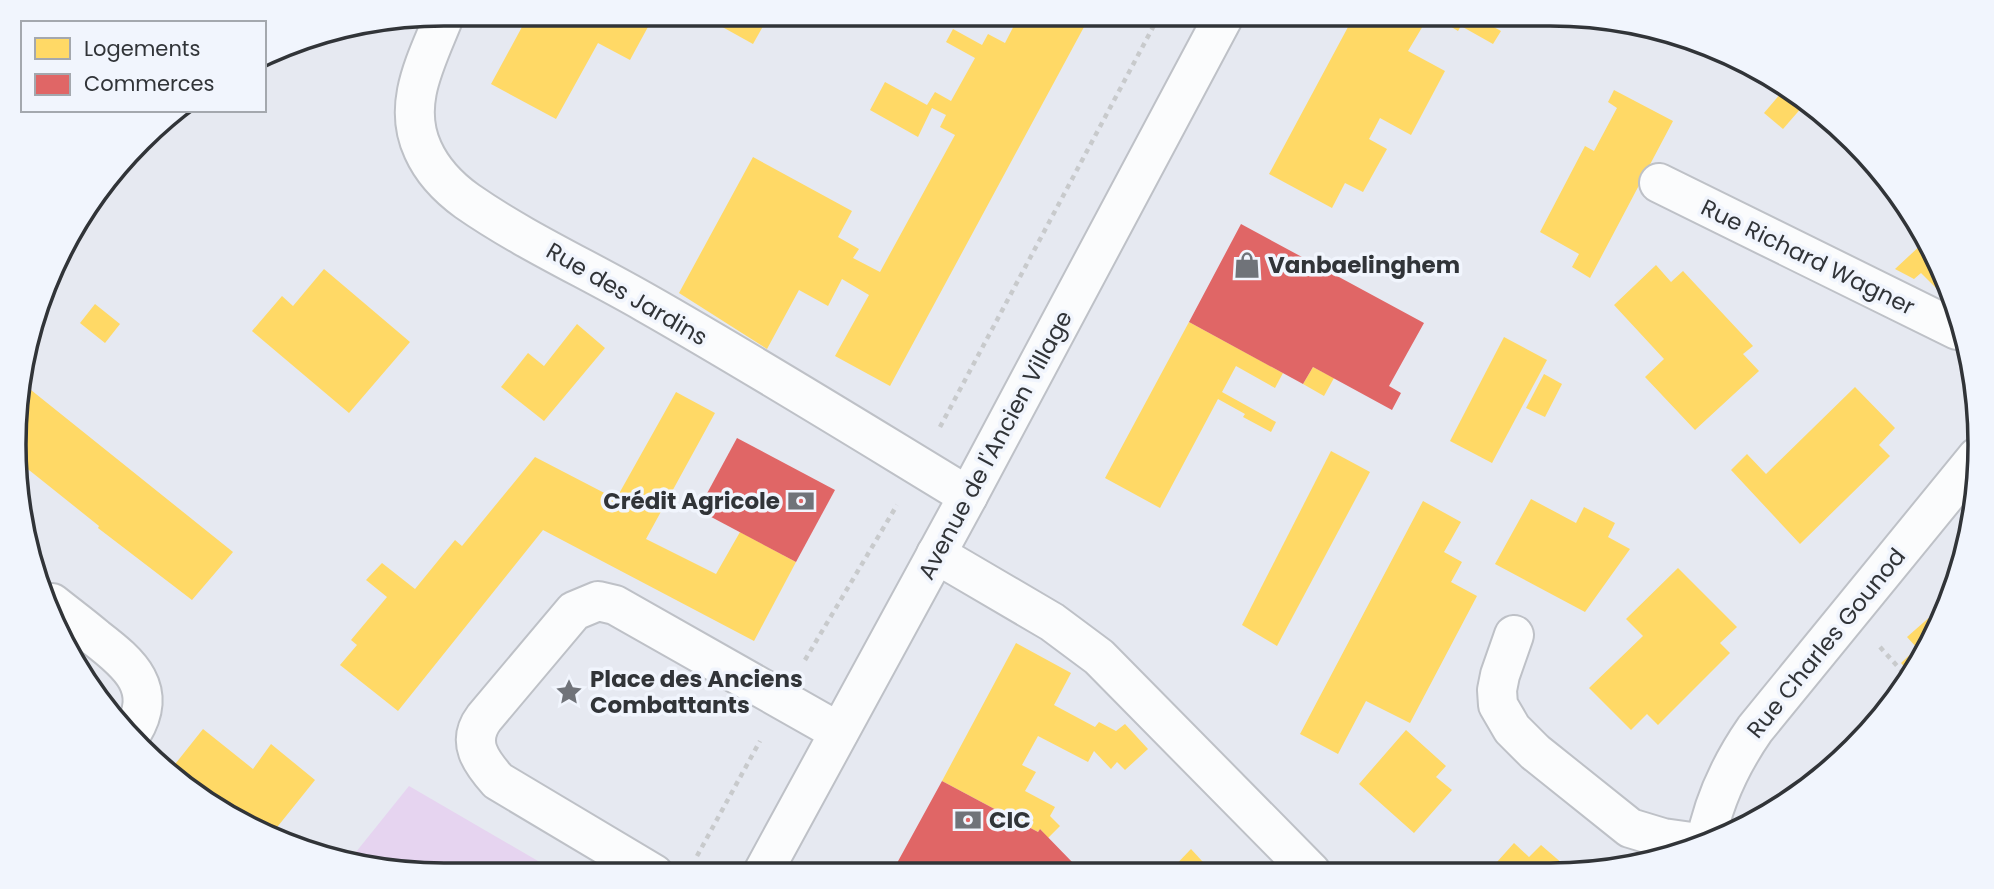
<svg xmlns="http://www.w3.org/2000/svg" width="1994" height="889" font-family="Poppins,sans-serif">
<rect width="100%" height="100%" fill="#e6e9f1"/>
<polygon fill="#e6d4f0" points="409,786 562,875 444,875 352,857"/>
<g fill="#ffd966">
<polygon points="529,14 655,14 630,60 598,43 556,119 491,84"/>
<polygon points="699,14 770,14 753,44"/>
<polygon points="1020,14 1091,14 890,386 835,356 869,295 842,279 828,306 799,290 767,349 679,293 753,157 852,211 838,237 859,249 853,258 880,272 955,135 940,127 946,115 932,108 918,137 870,110 885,82 927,105 935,92 951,101 975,58 946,42 953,29 982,45 988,34 1005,43"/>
<polygon points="1355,14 1470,14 1501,31 1493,44 1461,26 1458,31 1430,14 1408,51 1445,71 1411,135 1380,118 1369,139 1387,149 1363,192 1345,183 1332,208 1269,174"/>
<polygon points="1614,90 1673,121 1590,278 1572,267 1579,254 1540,232 1585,146 1594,151 1617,108 1608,102"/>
<polygon points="1782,92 1803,106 1783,129 1764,113"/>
<polygon points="1923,243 1947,279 1952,304 1921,273 1914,279 1895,269"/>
<polygon points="1656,265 1671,282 1683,271 1753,346 1743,354 1759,371 1695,430 1645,377 1664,359 1614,305"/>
<polygon points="324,269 410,342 349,413 252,331 282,296 293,306"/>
<polygon points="95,304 120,324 105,343 80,323"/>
<polygon points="1189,322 1283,373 1275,388 1236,366 1222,392 1276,422 1271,432 1243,417 1245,414 1218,399 1160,508 1105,478"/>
<polygon points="577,324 605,348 544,421 501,387 528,353 544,366"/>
<polygon points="1504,337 1547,360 1492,463 1450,441"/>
<polygon points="1313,367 1334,378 1324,396 1303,384"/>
<polygon points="1544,374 1562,384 1545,417 1526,408"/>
<polygon points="1855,387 1895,428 1879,445 1890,456 1800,544 1731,470 1747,454 1766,474"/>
<polygon points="31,390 233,552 192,600 98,528 99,526 19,462 21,403"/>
<polygon points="676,392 715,413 646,539 716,574 740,532 796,562 754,641 543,530 398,711 340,665 357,645 351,640 387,597 366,580 382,563 415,589 455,540 462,546 535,457 616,499"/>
<polygon points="1331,451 1370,472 1277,646 1242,625"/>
<polygon points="1531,499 1576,523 1584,507 1615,523 1608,537 1630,549 1585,612 1495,564"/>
<polygon points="1423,501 1461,522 1444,552 1462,562 1451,582 1477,596 1410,723 1366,701 1338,754 1300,734"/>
<polygon points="1678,568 1737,627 1720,643 1730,653 1658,725 1647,714 1631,730 1589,688 1643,636 1626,619"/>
<polygon points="1949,600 1947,609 1910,673 1901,663 1917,648 1907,637"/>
<polygon points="1016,643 1071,673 1054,705 1095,727 1099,722 1116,731 1125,724 1148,749 1125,770 1117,762 1111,769 1094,751 1088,762 1038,736 1022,765 1036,772 1025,791 1055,807 1050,816 1060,826 1048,838 1040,829 1038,832 942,781"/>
<polygon points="203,729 253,769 271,744 315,780 270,836 168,773"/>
<polygon points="1406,730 1446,766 1436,777 1452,790 1414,833 1359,784"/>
<polygon points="1514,843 1529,857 1541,845 1571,871 1488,872"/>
<polygon points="1191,849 1213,873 1168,873"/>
</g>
<g fill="#e06666">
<polygon points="1241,224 1424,323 1389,386 1401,393 1392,410 1313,367 1303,384 1189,322"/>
<polygon points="737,438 835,490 796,562 698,510"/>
<polygon points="942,781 1038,832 1040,829 1074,864 1069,873 891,874"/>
</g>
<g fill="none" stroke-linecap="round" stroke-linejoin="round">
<defs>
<g id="street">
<path d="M445 14C428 58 401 103 423 150 432 170 449 188 467 201 523 240 587 269 646 303 755 365 861 431 968 496"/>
<polyline points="1659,183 1957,330"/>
<polyline points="936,554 1052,622 1099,657 1311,872"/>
<path d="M52 603C67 615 82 626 96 638 130 664 159 689 132 733"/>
<polyline points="1514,635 1500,675 1497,690 1498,705 1512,729 1535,752 1630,828 1663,838 1706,844"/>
<path d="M1705 845C1713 801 1730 765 1755 729L1977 457"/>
<path d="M654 874 498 781C481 762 466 742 484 718L574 611 598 601 615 605 839 732"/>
</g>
<polyline id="secondary" points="762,874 968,496 1225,14"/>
</defs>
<use href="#street" stroke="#bec1c7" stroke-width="42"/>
<use href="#secondary" stroke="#bec1c7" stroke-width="42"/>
<g stroke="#c8cacc" stroke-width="4.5" stroke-dasharray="5 5" stroke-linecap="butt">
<polyline points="940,427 1160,14"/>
<polyline points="1880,647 1908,678"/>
<polyline points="805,660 897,505"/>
<polyline points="697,856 760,741"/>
</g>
<use href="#street" stroke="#fbfcfd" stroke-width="38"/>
<use href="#secondary" stroke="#fbfcfd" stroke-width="38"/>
</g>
<defs>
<symbol id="shop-bare" viewBox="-9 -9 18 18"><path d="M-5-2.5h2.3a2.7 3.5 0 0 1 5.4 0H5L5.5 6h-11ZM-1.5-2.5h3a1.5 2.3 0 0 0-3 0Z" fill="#707379" stroke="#f1f5fd" stroke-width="2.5" paint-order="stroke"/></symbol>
<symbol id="bank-bare" viewBox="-9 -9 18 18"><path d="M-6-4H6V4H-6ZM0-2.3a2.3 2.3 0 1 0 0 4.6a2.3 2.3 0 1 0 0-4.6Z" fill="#707379" stroke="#f1f5fd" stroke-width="2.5" paint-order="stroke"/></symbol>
<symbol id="sight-bare" viewBox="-9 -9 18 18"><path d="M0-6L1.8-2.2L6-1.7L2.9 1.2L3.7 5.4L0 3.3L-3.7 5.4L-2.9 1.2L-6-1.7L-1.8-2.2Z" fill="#707379" stroke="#f1f5fd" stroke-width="2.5" paint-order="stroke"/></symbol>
</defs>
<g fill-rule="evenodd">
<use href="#shop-bare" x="1228" y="246" width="38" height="38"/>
<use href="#bank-bare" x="782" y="482" width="38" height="38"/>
<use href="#sight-bare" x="550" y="673" width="38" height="38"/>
<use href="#bank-bare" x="949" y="801" width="38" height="38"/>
</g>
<g text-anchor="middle" stroke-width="7" stroke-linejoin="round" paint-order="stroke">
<g font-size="23" fill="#313438" stroke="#f1f5fd">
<text transform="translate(1808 257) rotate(26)" y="8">Rue Richard Wagner</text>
<text transform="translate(627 294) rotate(30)" y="8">Rue des Jardins</text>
<text transform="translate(995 445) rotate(-62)" y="8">Avenue de l'Ancien Village</text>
<text transform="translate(1826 643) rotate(-51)" y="8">Rue Charles Gounod</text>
</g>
<g font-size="23" font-weight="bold" fill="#313438" stroke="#f1f5fd" text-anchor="start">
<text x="1268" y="273">Vanbaelinghem</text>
<text x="780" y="509" text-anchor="end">Crédit Agricole</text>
<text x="590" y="687">Place des Anciens<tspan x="590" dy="26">Combattants</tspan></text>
<text x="989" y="828">CIC</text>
</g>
</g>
<path d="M0 0H1994V889H0ZM444 26H1550A418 418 0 0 1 1968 444V445A418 418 0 0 1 1550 863H444A418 418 0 0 1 26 445V444A418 418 0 0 1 444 26Z" fill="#f1f5fd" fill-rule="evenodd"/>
<path fill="none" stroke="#313438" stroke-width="3.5" d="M444 26H1550A418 418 0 0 1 1968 444V445A418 418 0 0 1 1550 863H444A418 418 0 0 1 26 445V444A418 418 0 0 1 444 26Z"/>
<rect x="21" y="21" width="245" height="91" fill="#f1f5fd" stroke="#a4a8ae" stroke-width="2"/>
<rect x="35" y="38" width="35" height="21" fill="#ffd966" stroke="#a4a8ae" stroke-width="2"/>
<text x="84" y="56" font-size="21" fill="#313438">Logements</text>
<rect x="35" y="74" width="35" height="21" fill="#e06666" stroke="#a4a8ae" stroke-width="2"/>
<text x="84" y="91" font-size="21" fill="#313438">Commerces</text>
</svg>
